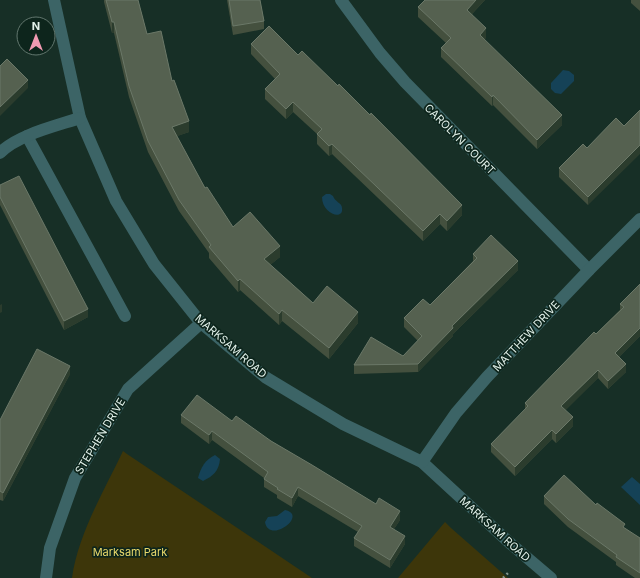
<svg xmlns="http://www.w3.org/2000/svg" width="640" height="578" font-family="Inter,sans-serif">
<rect width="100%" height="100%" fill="#172f26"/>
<g fill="#3d360a">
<path d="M123 451 127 454 312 578H72C78 534 104 491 123 451Z"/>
<polygon points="445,522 451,528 508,578 398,578"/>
</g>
<g fill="#154257">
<polygon points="563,70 569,71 574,75 574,81 561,94 555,93 551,89 551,83"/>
<path d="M326 194H330L333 196C335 202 342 203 342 208 344 221 322 214 322 197Z"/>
<path d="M215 455 220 459C219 471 213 476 203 481L198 478C201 467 205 460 215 455Z"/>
<polygon points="632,477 640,484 640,505 621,487"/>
<path d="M285 510C309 515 269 545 265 522L268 517 277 516Z"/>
</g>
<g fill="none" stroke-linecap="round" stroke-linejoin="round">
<polyline stroke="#82958d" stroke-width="2.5" stroke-dasharray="2 3" stroke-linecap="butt" points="503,578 508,573"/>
<g stroke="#3c6466" stroke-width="12">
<polyline points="54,0 80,118 116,201 154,264 201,323 265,377 343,424 422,462 511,544 551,578"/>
<polyline points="341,0 380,53 405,82 589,270"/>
<polyline points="27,136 125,316"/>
<path d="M0 153C17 135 56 126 80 118"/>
<polyline points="422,462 456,413 487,377 589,270 640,219"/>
<polyline points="46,578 50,548 75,478 128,389 201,323"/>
</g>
</g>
<g fill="#44503e">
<polygon points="104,0 138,0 147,34 172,81 189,132 177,136 205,188 233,227 280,257 270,265 313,303 358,323 329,359 282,321 279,325 240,290 238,292 209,258 209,253 179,211 148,152 129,97 114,33 112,33 104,2"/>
<polygon points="227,0 260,0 264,21 264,29 233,35"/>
<polygon points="485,0 472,14 486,38 484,39 562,125 537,149 493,105 492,106 441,57 441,48 446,43 418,17 418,7"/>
<polygon points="631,0 640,0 640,11 631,3"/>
<polygon points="251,44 298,55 462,215 447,231 440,224 423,241 332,154 329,156 317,144 317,134 293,112 286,119 265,99 265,89 275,79 251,54"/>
<polygon points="624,126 588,205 559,177 559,168 587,148"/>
<polygon points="0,185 88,317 64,330 0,205"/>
<polygon points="473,254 518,270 453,334 453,336 418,372 354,374 354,365 403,356 418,341 404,327 404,318 430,305 473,261"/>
<polygon points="640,284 640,336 619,357 626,372 608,389 598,378 565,410 573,426 556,443 552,439 515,476 491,452 491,444 525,410 525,403 620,310 620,304"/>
<polygon points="70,374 3,501 0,500 0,420"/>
<polygon points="181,415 232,421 271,441 400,520 394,529 405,544 390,568 354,546 354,538 358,532 298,496 292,507 277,498 277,495 264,487 264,478 212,440 209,444 181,423"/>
<polygon points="544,496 596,505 625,529 640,538 640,578 635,578 616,565 616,562 568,527 544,504"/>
</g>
<g fill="#2b3c2d">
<polygon points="476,0 485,0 467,19 467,10"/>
<rect x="112" y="22" width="2" height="11"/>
<polygon points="486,28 486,38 480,44 480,35"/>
<polygon points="28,80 28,88 0,116 0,107"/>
<polygon points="493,95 493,105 492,106 492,97"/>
<polygon points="293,102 293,112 286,119 286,109"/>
<polygon points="562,115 562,125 537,149 537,140"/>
<polygon points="189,121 189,132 172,138 172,127"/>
<polygon points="332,144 332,154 329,156 329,146"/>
<polygon points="640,145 640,154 588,205 588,197"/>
<polygon points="462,205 462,215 447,231 447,221"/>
<polygon points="440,214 440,224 423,241 423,231"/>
<polygon points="280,246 280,257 264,270 264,259"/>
<polygon points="518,261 518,270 453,334 453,336 418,372 418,364 452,326"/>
<polygon points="240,279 240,290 238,292 238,281"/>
<polygon points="2,304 2,312 0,313 0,305"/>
<polygon points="88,309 88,317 64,330 64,321"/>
<polygon points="282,310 282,321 279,325 279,314"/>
<polygon points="358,312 358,323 329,359 329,348"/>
<polygon points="640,328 640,336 615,361 615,353"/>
<polygon points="626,364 626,372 608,389 608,381"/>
<polygon points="70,366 70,374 3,501 3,493"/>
<polygon points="598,370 598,378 561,415 561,406"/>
<polygon points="573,417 573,426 556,443 556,434"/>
<polygon points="552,430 552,439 515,476 515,467"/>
<polygon points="212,431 212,440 209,444 209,435"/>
<polygon points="298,487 298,496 292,507 292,498"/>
<polygon points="400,511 400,520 390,535 390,527"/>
<polygon points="405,536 405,544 390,568 390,560"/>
</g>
<g fill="#556150" stroke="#6b7868">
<polygon points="106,0 138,0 147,34 161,31 172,81 174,80 189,121 172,127 205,188 207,187 233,227 250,212 280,246 264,259 313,303 327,286 358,312 329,348 282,310 279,314 240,279 238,281 209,247 211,245 179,200 148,141 129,86 114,22 112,22"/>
<polygon points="229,0 260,0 264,21 233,26"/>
<polygon points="425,0 476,0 467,10 486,28 480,35 562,115 537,140 493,95 492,97 441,48 451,38 418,7"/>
<polygon points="269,26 298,55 302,51 338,86 339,84 370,115 371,113 462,205 447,221 440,214 423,231 332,144 329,146 317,134 322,129 293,102 286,109 265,89 280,74 251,44"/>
<polygon points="7,59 28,80 0,107 0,66"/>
<polygon points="640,110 640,145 588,197 559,168 583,144 587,148 616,118 624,126"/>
<polygon points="19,176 88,309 64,321 0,197 0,185"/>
<polygon points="491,235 518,261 452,326 453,328 418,364 354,365 371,337 403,356 422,336 404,318 423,299 430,305 477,258 473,254"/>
<polygon points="640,284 640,328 615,353 626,364 608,381 598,370 561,406 573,417 556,434 552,430 515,467 491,444 528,406 525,403 594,332 596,334 624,307 620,304"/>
<polygon points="37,349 70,366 3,493 0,491 0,420"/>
<polygon points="197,395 232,421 236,416 271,441 312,465 376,504 379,498 400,511 390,527 405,536 390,560 354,538 362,526 298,487 292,498 277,489 278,488 264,479 268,472 212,431 209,435 181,415"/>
<polygon points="564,475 596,505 597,503 625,524 623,527 640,538 640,573 616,557 617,555 568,519 544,496"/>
</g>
<g text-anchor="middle" stroke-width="3.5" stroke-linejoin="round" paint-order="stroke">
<g font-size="11" fill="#e2f1ea" stroke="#0d251c">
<text transform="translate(460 139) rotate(45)" y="4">CAROLYN COURT</text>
<text transform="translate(526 336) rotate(-47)" y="4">MATTHEW DRIVE</text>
<text transform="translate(231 346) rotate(41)" y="4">MARKSAM ROAD</text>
<text transform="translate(100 436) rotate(-59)" y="4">STEPHEN DRIVE</text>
<text transform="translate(495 529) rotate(42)" y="4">MARKSAM ROAD</text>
</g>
<g font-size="11" fill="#e8d86b" stroke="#0d251c">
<text x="130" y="556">Marksam Park</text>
</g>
</g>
<g transform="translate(36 36)"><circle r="19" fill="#0d251c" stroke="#62776e"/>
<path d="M0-3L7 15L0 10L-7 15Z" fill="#f19ab2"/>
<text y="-6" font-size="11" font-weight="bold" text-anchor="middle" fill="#e2f1ea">N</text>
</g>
</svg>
